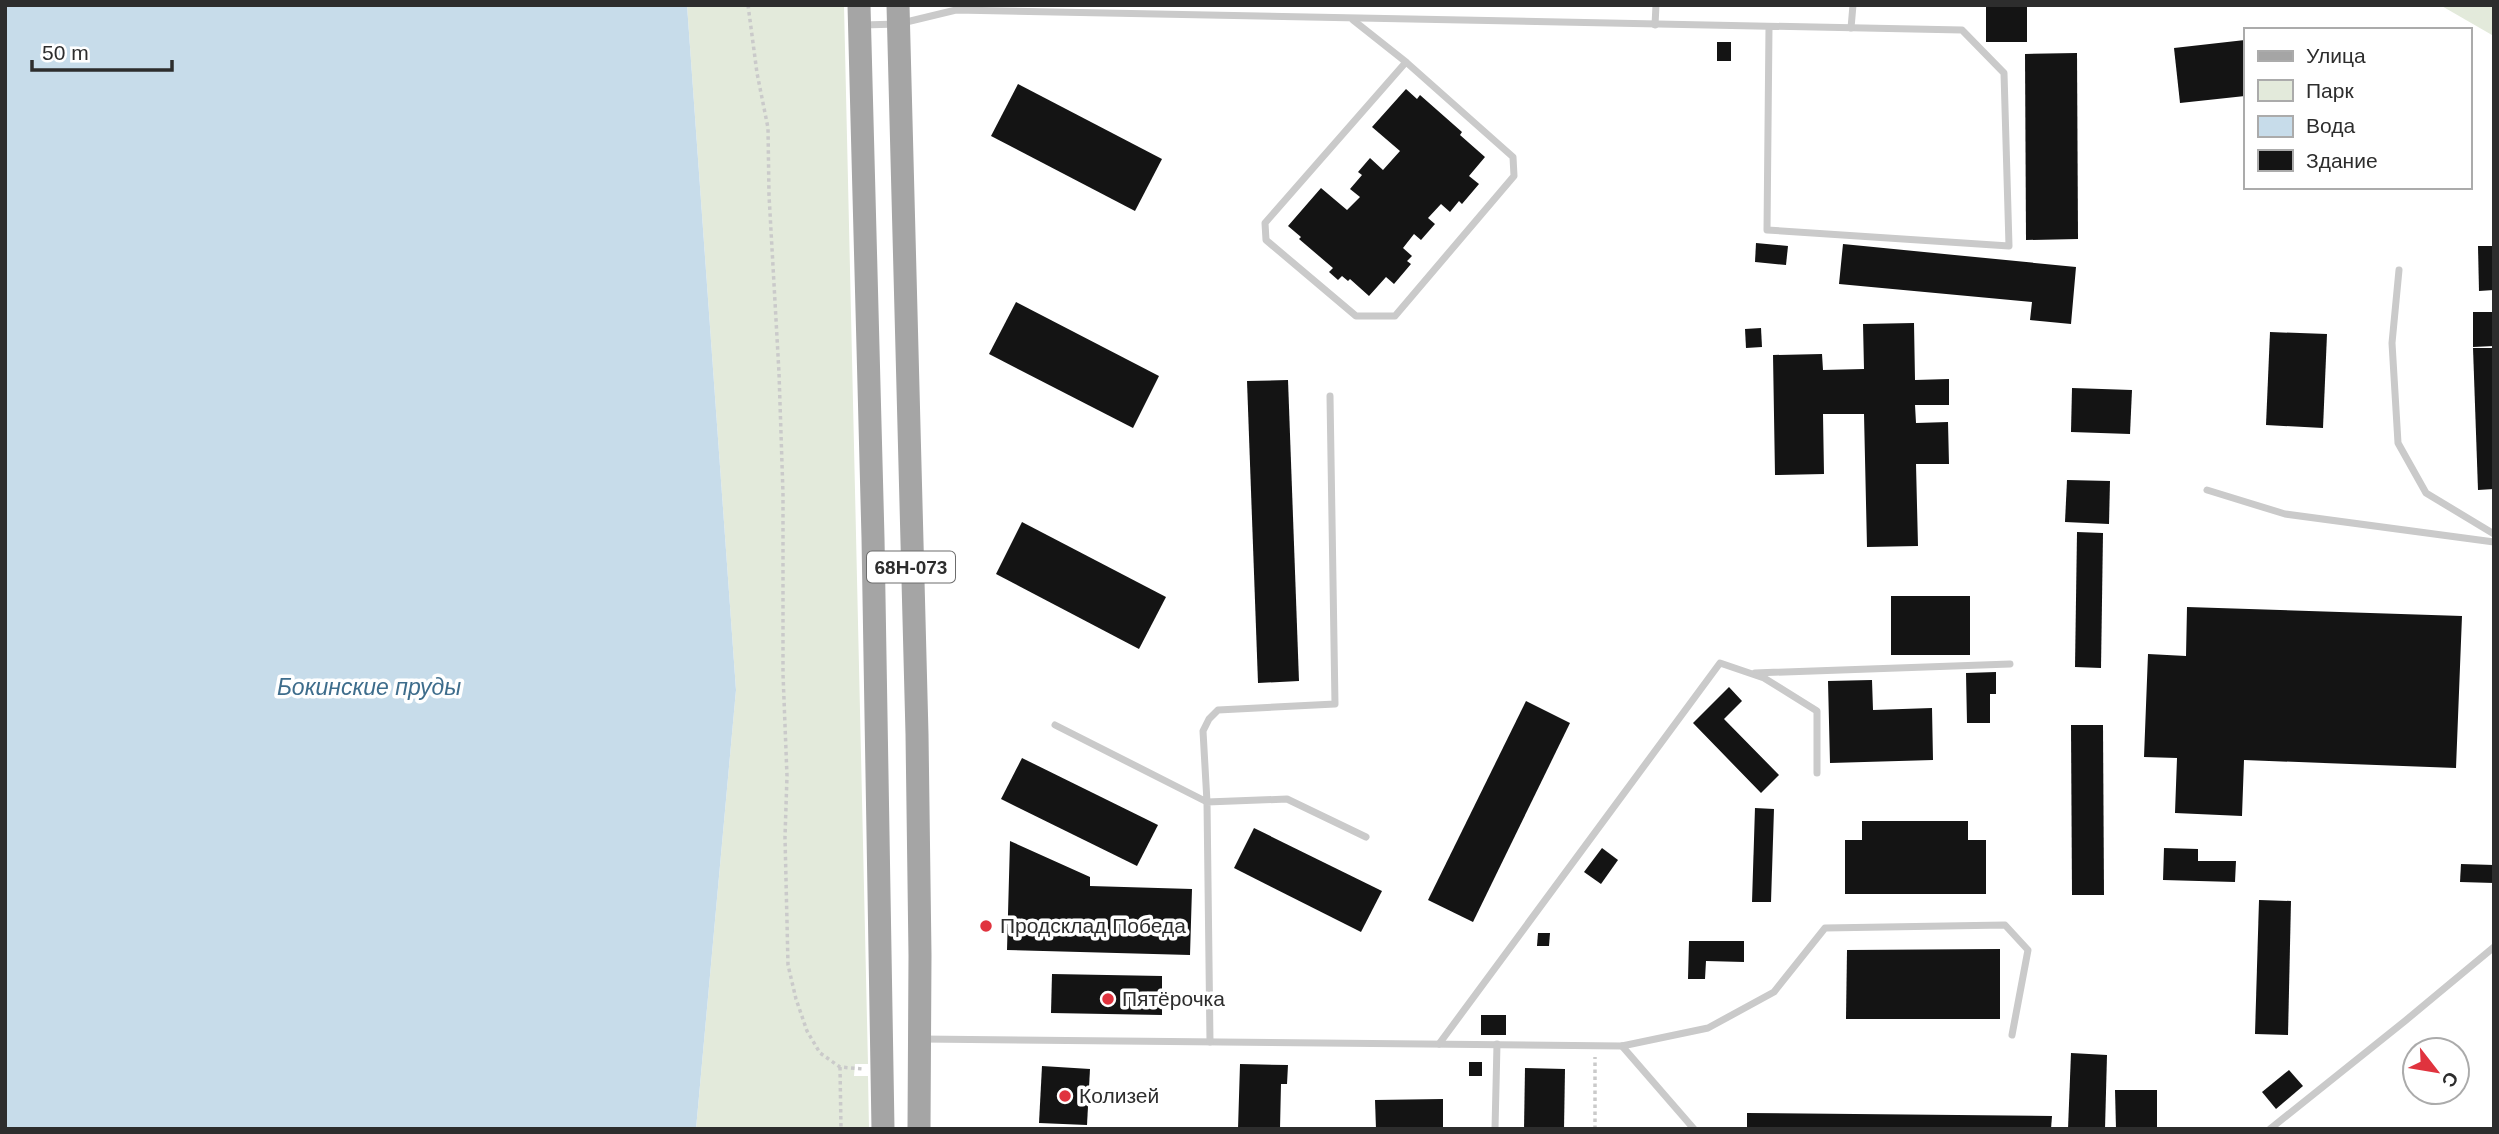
<svg xmlns="http://www.w3.org/2000/svg" width="2499" height="1134" font-family="Helvetica,sans-serif">
<rect width="100%" height="100%" fill="#fff"/>
<g fill="#e3eadb">
<polygon points="687,5 844,5 868,1064 855,1064 854,1076 868,1076 869,1129 696,1129 736,690"/>
<polygon points="2440,5 2494,5 2494,37 2492,35"/>
</g>
<polygon fill="#c7dcea" points="5,5 687,5 736,690 696,1129 5,1129"/>
<g fill="#141414">
<rect x="1986" y="5" width="41" height="37"/>
<polygon points="2245,40 2245,96 2180,103 2174,48"/>
<rect x="1717" y="42" width="14" height="19"/>
<polygon points="2077,53 2078,239 2026,240 2025,54"/>
<polygon points="1018,84 1162,159 1135,211 991,136"/>
<polygon points="1406,89 1417,99 1420,95 1462,132 1460,135 1485,157 1469,176 1479,184 1462,204 1459,201 1450,212 1441,204 1428,218 1435,224 1421,240 1414,234 1403,248 1412,256 1407,261 1411,264 1394,284 1386,277 1369,296 1350,279 1348,281 1342,276 1338,280 1329,272 1333,268 1299,239 1301,237 1288,226 1321,188 1347,210 1360,197 1350,189 1362,175 1358,172 1370,158 1383,170 1400,151 1372,127"/>
<polygon points="1756,243 1788,246 1786,265 1755,262"/>
<polygon points="1843,244 2076,267 2071,324 2030,320 2032,302 1839,284"/>
<polygon points="2478,246 2494,246 2494,290 2479,291"/>
<polygon points="1016,302 1159,376 1133,428 989,354"/>
<polygon points="2473,312 2494,312 2494,346 2473,347"/>
<polygon points="1914,323 1915,380 1949,379 1949,405 1915,405 1916,423 1948,422 1949,464 1916,464 1918,546 1867,547 1864,414 1823,414 1824,474 1775,475 1773,355 1822,354 1823,370 1864,369 1863,324"/>
<polygon points="1761,328 1762,347 1746,348 1745,329"/>
<polygon points="2270,332 2327,334 2323,428 2266,425"/>
<polygon points="2473,348 2494,348 2494,489 2478,490"/>
<polygon points="1288,380 1299,681 1258,683 1247,381"/>
<polygon points="2072,388 2132,390 2130,434 2071,432"/>
<polygon points="2067,480 2110,481 2109,524 2065,522"/>
<polygon points="1022,522 1166,597 1139,649 996,574"/>
<polygon points="2077,532 2103,533 2101,668 2075,667"/>
<rect x="1891" y="596" width="79" height="59"/>
<polygon points="2187,607 2462,616 2456,768 2244,760 2242,816 2175,813 2177,758 2144,757 2148,654 2186,656"/>
<polygon points="1996,672 1996,694 1990,694 1990,723 1967,723 1966,673"/>
<polygon points="1872,680 1873,710 1932,708 1933,760 1830,763 1828,681"/>
<polygon points="1729,687 1742,701 1724,719 1779,775 1761,793 1693,723"/>
<polygon points="1526,701 1570,723 1473,922 1428,900"/>
<polygon points="2071,725 2103,725 2104,895 2072,895"/>
<polygon points="1022,758 1158,825 1137,866 1001,799"/>
<polygon points="1755,808 1774,809 1771,902 1752,902"/>
<polygon points="1862,821 1968,821 1968,840 1986,840 1986,894 1845,894 1845,840 1862,840"/>
<polygon points="1254,828 1382,891 1361,932 1234,868"/>
<polygon points="1010,841 1090,877 1090,886 1192,889 1190,955 1007,950"/>
<polygon points="1602,848 1618,860 1601,884 1584,872"/>
<polygon points="2164,848 2198,849 2198,861 2236,861 2235,882 2163,880"/>
<polygon points="2461,864 2494,865 2494,883 2460,882"/>
<polygon points="2259,900 2291,901 2288,1035 2255,1034"/>
<polygon points="1538,933 1550,933 1549,946 1537,946"/>
<polygon points="1689,941 1744,941 1744,962 1706,961 1705,979 1688,979"/>
<polygon points="2000,949 2000,1019 1846,1019 1847,950"/>
<polygon points="1052,974 1162,976 1162,1015 1051,1013"/>
<rect x="1481" y="1015" width="25" height="20"/>
<polygon points="2071,1053 2107,1055 2105,1129 2068,1129"/>
<rect x="1469" y="1062" width="13" height="14"/>
<polygon points="1240,1064 1288,1065 1287,1084 1281,1084 1280,1129 1238,1129"/>
<polygon points="1042,1066 1090,1069 1087,1125 1039,1123"/>
<polygon points="1525,1068 1565,1069 1564,1129 1524,1129"/>
<polygon points="2289,1070 2303,1086 2276,1109 2262,1092"/>
<polygon points="2115,1090 2157,1090 2157,1129 2116,1129"/>
<polygon points="1443,1099 1443,1129 1376,1129 1375,1100"/>
<polygon points="1747,1113 2052,1116 2051,1129 1747,1129"/>
</g>
<g fill="none" stroke-linecap="round" stroke-linejoin="round">
<g stroke="#cacaca" stroke-width="3.5" stroke-dasharray="3.5 3.5" stroke-linecap="butt">
<polyline points="748,5 757,73 768,128 769,195 779,373 783,494 783,674 787,776 785,837 788,965 796,999 807,1031 820,1053 840,1067 863,1069"/>
<polyline points="840,1067 841,1129"/>
<polyline points="1595,1129 1595,1057"/>
</g>
<g stroke="#cacaca" stroke-width="7">
<polyline points="1353,20 1406,62 1513,157 1514,176 1395,316 1356,316 1266,240 1265,223 1406,62"/>
<polyline points="863,25 898,24 956,10 1962,30 2004,73 2009,246 1767,230 1769,27"/>
<polyline points="1655,25 1656,5"/>
<polyline points="1851,28 1853,5"/>
<polyline points="2399,270 2392,343 2398,443 2426,493 2494,534"/>
<polyline points="2207,490 2285,514 2494,542"/>
<polyline points="1755,673 2010,664"/>
<polyline points="1055,725 1207,802 1203,731 1209,719 1218,710 1335,704 1330,396"/>
<polyline points="922,1039 1622,1046 1708,1028 1774,992 1825,928 2005,925 2028,950 2012,1035"/>
<polyline points="1210,1042 1207,802 1287,799 1366,837"/>
<polyline points="1439,1044 1720,663 1764,678 1817,711 1817,773"/>
<polyline points="1622,1046 1694,1129"/>
<polyline points="1495,1129 1497,1044"/>
<polyline points="2270,1129 2405,1021 2494,947"/>
</g>
<g stroke="#a5a5a5" stroke-width="23">
<polyline points="859,5 873,538 883,1129"/>
<polyline points="898,5 917,734 920,955 919,1129"/>
</g>
</g>
<g fill="#e0333e" stroke="#fff" stroke-width="2.5">
<circle cx="986" cy="926" r="7"/>
<circle cx="1108" cy="999" r="7"/>
<circle cx="1065" cy="1096" r="7"/>
</g>
<g text-anchor="middle" stroke-width="7" stroke-linejoin="round" paint-order="stroke">
<rect fill="#fff" stroke="#6c6c6c" stroke-width="2" x="867" y="551.5" width="88" height="31" rx="5"/>
<g font-size="19" font-weight="bold" fill="#2d2d2d">
<text x="911" y="574">68Н-073</text>
</g>
<g font-size="21" fill="#2d2d2d" stroke="#fff" text-anchor="start">
<text x="1000" y="933">Продсклад Победа</text>
<text x="1122" y="1006">Пятёрочка</text>
<text x="1079" y="1103">Колизей</text>
</g>
<g font-size="23" font-style="italic" fill="#3e6d8c" stroke="#fff">
<text x="369" y="695">Бокинские пруды</text>
</g>
</g>
<rect width="2499" height="1134" fill="none" stroke="#2d2d2d" stroke-width="14"/>
<rect x="2244" y="28" width="228" height="161" fill="#ffffff" stroke="#ababab" stroke-width="2"/>
<rect x="2258" y="51" width="35" height="10" fill="#a5a5a5" stroke="#ababab" stroke-width="2"/>
<text x="2306" y="63" font-size="21" fill="#2d2d2d">Улица</text>
<rect x="2258" y="80" width="35" height="21" fill="#e3eadb" stroke="#ababab" stroke-width="2"/>
<text x="2306" y="98" font-size="21" fill="#2d2d2d">Парк</text>
<rect x="2258" y="116" width="35" height="21" fill="#c7dcea" stroke="#ababab" stroke-width="2"/>
<text x="2306" y="133" font-size="21" fill="#2d2d2d">Вода</text>
<rect x="2258" y="150" width="35" height="21" fill="#141414" stroke="#ababab" stroke-width="2"/>
<text x="2306" y="168" font-size="21" fill="#2d2d2d">Здание</text>
<g transform="translate(2436 1071) rotate(121)"><circle r="33" fill="#ffffff" stroke="#ababab" stroke-width="2"/>
<path d="M0-5L12 26L0 18L-12 26Z" fill="#e0333e"/>
<text y="-10" font-size="19" font-weight="bold" text-anchor="middle" fill="#2d2d2d">С</text>
</g>
<path d="M32 60v10h140v-10" fill="none" stroke="#2d2d2d" stroke-width="3.5"/>
<text x="42" y="60" font-size="21" fill="#2d2d2d" stroke="#ffffff" stroke-width="5" paint-order="stroke">50 m</text>
</svg>
